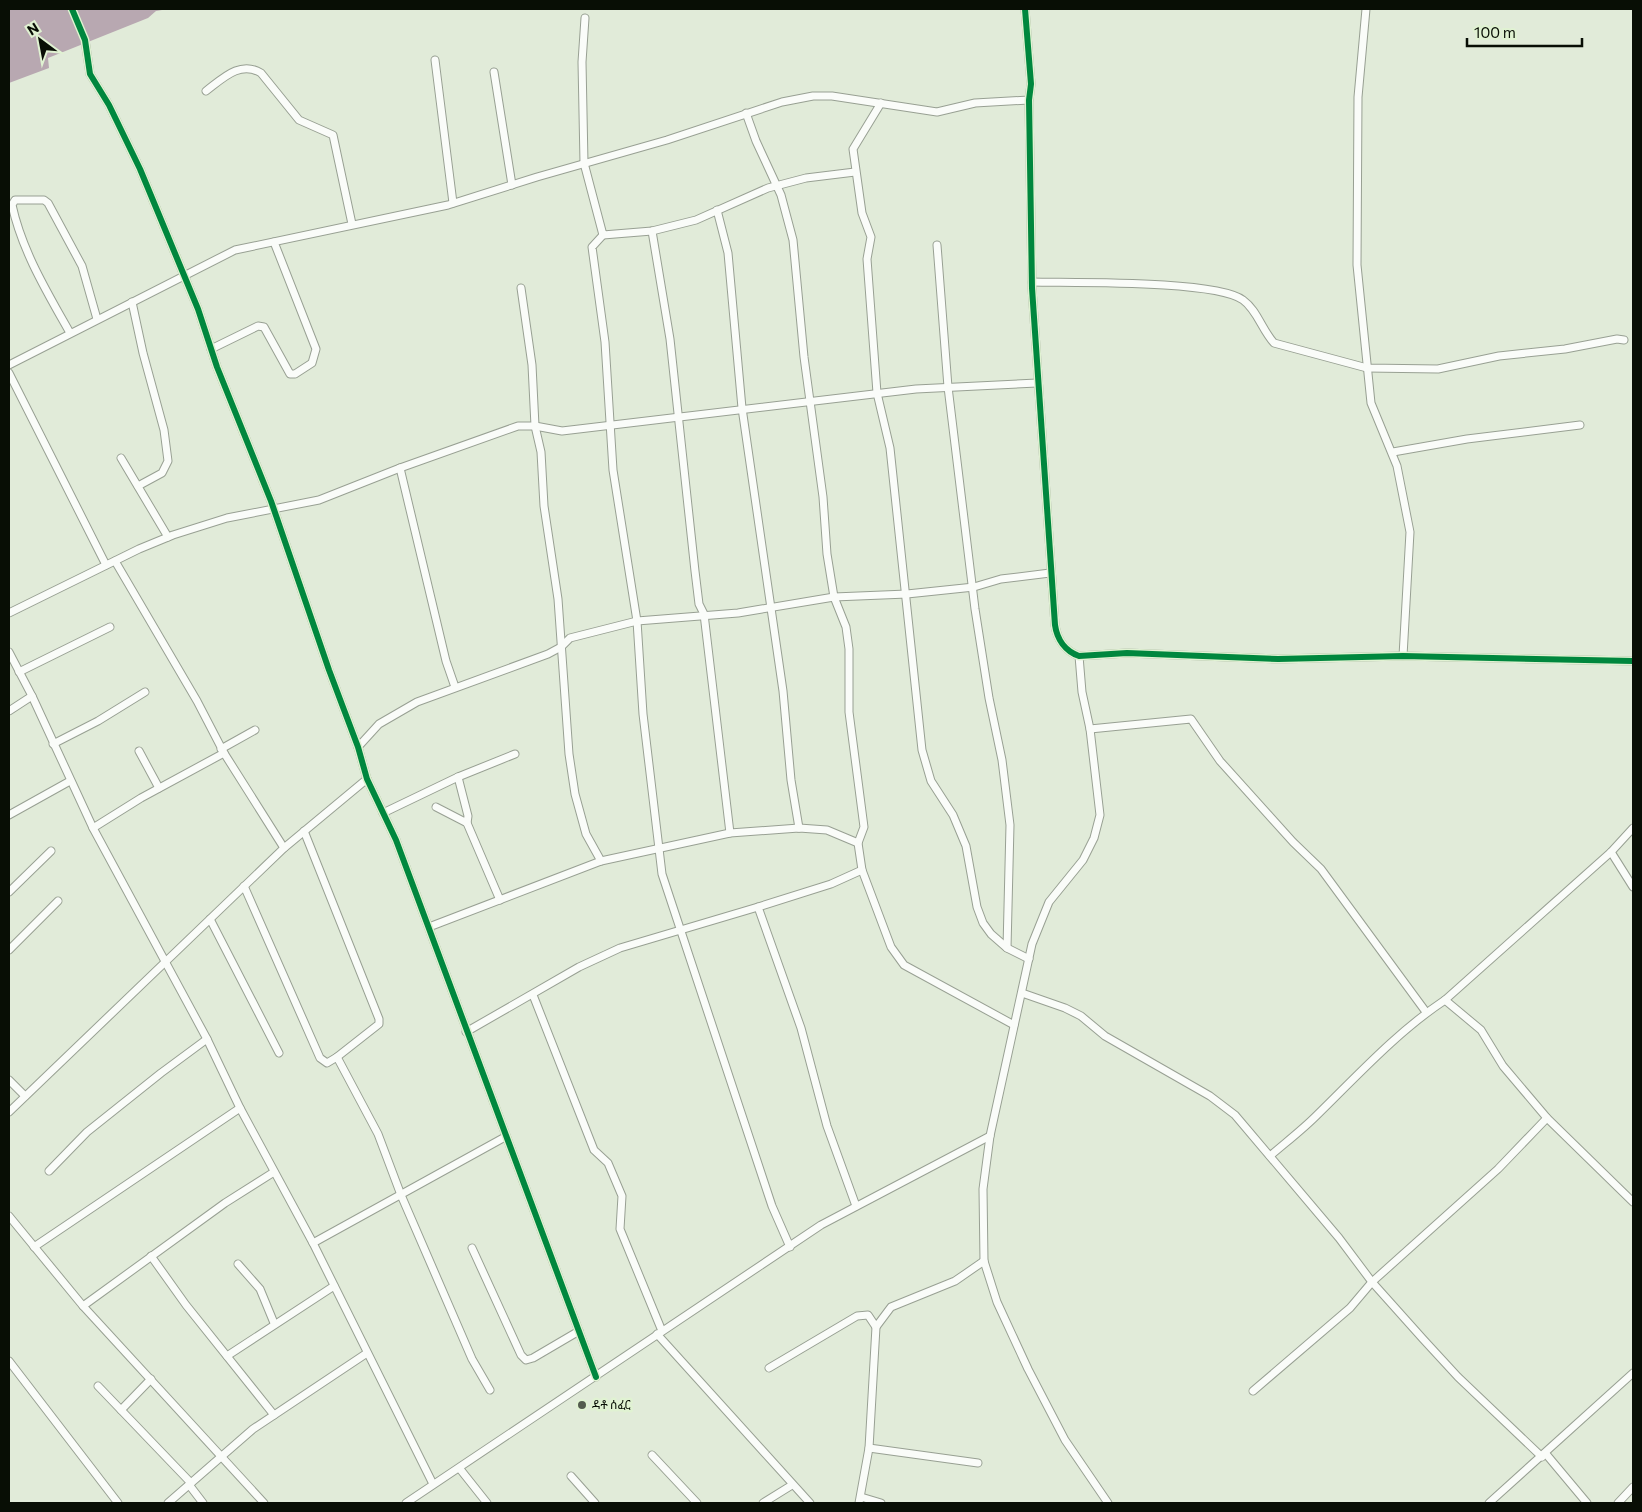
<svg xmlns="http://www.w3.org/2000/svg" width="1642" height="1512" font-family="Commissioner,'Noto Sans Ethiopic',sans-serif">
<rect width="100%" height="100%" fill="#e1ebd9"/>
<polygon fill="#b8a8b1" points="9,9 168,9 156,11 148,18 48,58 49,68 9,83"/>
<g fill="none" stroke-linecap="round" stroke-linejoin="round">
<defs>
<g id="street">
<polyline points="72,9 85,40 90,74 109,105 140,169 198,309 217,367 271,501 329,670 358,747 367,779 396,840 596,1377"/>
<path d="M1025 9 1031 84 1029 100 1032 288 1055 625C1057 639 1065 651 1079 656L1127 653 1278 659 1403 656 1633 661"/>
<polyline points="1366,9 1358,97 1357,265 1371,403 1397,466 1410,532 1403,656"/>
<polyline points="585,18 582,62 584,163 603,235 652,231 696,220 768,188 806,178 855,172"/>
<polyline points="435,60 453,203"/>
<polyline points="494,72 512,185"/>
<path d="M206 91C222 79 240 60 261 73L299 120 333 135 352 224"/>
<polyline points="881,103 853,149 862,213 871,237 867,259 877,393 890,448 922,750 931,781 953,815 966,846 977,907 983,923 991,934 1007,948 1029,959"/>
<polyline points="746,113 756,141 781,195 793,240 804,357 823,497 827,554 834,597 846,627 849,649 849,712 864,827 858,843 862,870 891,947 904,965 1014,1025"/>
<polyline points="717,210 728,253 742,408 783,691 791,780 799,828"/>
<polyline points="652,231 670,339 695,571 699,604 704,614 730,833"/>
<polyline points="603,235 592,247 605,342 613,470 637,621 643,714 662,874 772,1206 790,1247"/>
<polyline points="937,245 948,387 975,609 989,698 1002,760 1010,825 1007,948"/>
<path d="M1032 282C1073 283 1216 280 1243 300 1257 310 1262 330 1274 343L1367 368 1438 369 1499 356 1565 349 1617 339 1624 340"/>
<polyline points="521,288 532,365 535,426 541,452 544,506 558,599 569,754 575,794 586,834 601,861"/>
<polyline points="132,302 143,353 164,430 168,461 162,473 138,486"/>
<path d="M70 333C47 292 22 251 12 205L15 200H44L48 203 82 266 97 319"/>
<polyline points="211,349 258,326 264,327 290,374 295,374 312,363 316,349 274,242"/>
<polyline points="9,365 235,250 448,205 537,177 667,140 782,102 813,96 832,96 937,112 975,103 1029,100"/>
<polyline points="9,373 106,565"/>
<polyline points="1393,452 1467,439 1580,425"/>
<polyline points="121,458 168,537"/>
<polyline points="400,468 446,661 455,687"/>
<polyline points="115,561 197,701 224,753 284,848"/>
<polyline points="9,613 139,549 173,535 227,518 319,500 400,468 518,426 535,426 562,431 916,389 1037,383"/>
<polyline points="9,652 32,696 93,828 207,1039 240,1108 313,1243 433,1484"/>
<polyline points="1079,656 1082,692 1090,729 1100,815 1094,838 1083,860 1049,902 1032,944 990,1136 983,1189 984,1261 997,1302 1028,1369 1065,1440 1108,1503"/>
<polyline points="19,672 110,627"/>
<polyline points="9,711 32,696"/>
<polyline points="1090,729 1191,719 1220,761 1293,842 1321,869 1426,1012"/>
<polyline points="53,744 98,721 145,692"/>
<polyline points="358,747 379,724 417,702 548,654 561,647 570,638 637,621 738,613 834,597 907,594 974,587 1001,579 1050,573"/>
<polyline points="221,749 255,730"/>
<polyline points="139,751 159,788"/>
<polyline points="458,777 468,816 467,823"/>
<polyline points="436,807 467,823 500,900"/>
<polyline points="383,813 458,777 515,754"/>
<polyline points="9,815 70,781"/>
<polyline points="93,828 141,798 224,753"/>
<polyline points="304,831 379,1019 379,1024 337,1057"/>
<polyline points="1611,852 1633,887"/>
<polyline points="244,886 320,1058 327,1063 337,1057 378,1134 401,1195 472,1359 490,1390"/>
<polyline points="9,892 51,851"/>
<polyline points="758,907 801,1028 827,1126 856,1206"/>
<polyline points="210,919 279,1053"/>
<polyline points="429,927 601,861 730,833 799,828 827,830 858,843"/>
<polyline points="9,950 58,901"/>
<polyline points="1022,993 1065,1008 1081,1016 1105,1036 1210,1096 1235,1115 1339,1238 1372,1282 1423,1339 1458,1377 1542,1457"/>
<polyline points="533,995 594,1150 608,1163 622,1196 620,1229 662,1331"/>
<polyline points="1445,1000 1481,1030 1503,1066 1547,1118 1633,1202"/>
<polyline points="466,1032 579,967 620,948 758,907 831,884 862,870"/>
<polyline points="9,1080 25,1096"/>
<polyline points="9,1112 284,848 367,779"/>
<path d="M1270 1156C1285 1143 1302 1130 1316 1116 1358 1075 1397 1032 1445 1000L1611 852 1633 828"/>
<polyline points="49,1171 87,1132 161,1073 207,1039"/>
<polyline points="9,1216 83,1306 264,1503"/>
<polyline points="313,1243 505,1137"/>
<polyline points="34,1247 240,1108"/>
<polyline points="472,1248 521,1355 526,1360 533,1358 579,1331"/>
<polyline points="151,1256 186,1305 274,1415"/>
<polyline points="238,1264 260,1289 274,1323"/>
<polyline points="83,1306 225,1203 274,1172"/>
<polyline points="657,1334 810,1503"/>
<polyline points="227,1356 334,1286"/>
<polyline points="9,1361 118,1503"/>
<polyline points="769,1368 857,1316 868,1315 876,1327 891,1307 955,1281 984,1261"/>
<polyline points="98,1386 191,1483"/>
<polyline points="1253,1391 1350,1308 1372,1282 1498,1169 1547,1118"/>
<polyline points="121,1410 151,1379"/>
<polyline points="869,1448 978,1463"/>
<polyline points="1546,1454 1587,1503"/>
<polyline points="652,1455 697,1503"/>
<polyline points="460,1469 487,1503"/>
<polyline points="571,1476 595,1503"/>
<polyline points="190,1486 203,1503"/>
<polyline points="861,1497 881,1503"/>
<polyline points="168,1503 253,1429 367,1353"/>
<polyline points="406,1503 821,1225 990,1136"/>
<polyline points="763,1503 792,1485"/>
<polyline points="859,1503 869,1448 876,1327"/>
<polyline points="1489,1503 1633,1373"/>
<polyline points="1618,1503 1633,1487"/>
</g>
</defs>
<use href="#street" stroke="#98a093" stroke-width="9"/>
<use href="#street" stroke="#fafcf9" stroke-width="7"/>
<defs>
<g id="cycleway">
<polyline points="72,9 85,40 90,74 109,105 140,169 198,309 217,367 271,501 329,670 358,747 367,779 396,840 596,1377"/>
<path d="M1025 9 1031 84 1029 100 1032 288 1055 625C1057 639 1065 651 1079 656L1127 653 1278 659 1403 656 1633 661"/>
</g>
</defs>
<use href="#cycleway" stroke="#e0f2d2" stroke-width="9"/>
<use href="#cycleway" stroke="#00873e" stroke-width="6"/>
</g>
<circle fill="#545b4f" stroke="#e0f2d2" stroke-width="2" cx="582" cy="1405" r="5"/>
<g text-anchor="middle" stroke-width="5" stroke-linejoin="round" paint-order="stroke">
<g font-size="12" fill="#080e05" stroke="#e0f2d2" text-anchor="start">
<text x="592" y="1409">ዳቶ ሰፈር</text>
</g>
</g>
<rect width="1642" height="1512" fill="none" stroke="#080e05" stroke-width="20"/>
<g transform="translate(40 40) rotate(328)" stroke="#e0f2d2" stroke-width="4" paint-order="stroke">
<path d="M0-4L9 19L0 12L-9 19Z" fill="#080e05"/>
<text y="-8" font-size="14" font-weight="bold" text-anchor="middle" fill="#080e05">N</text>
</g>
<path d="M1467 38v8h115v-8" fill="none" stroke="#080e05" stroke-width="2.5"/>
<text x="1474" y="38" font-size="15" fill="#080e05" stroke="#e0f2d2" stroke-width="4" paint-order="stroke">100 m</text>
</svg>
